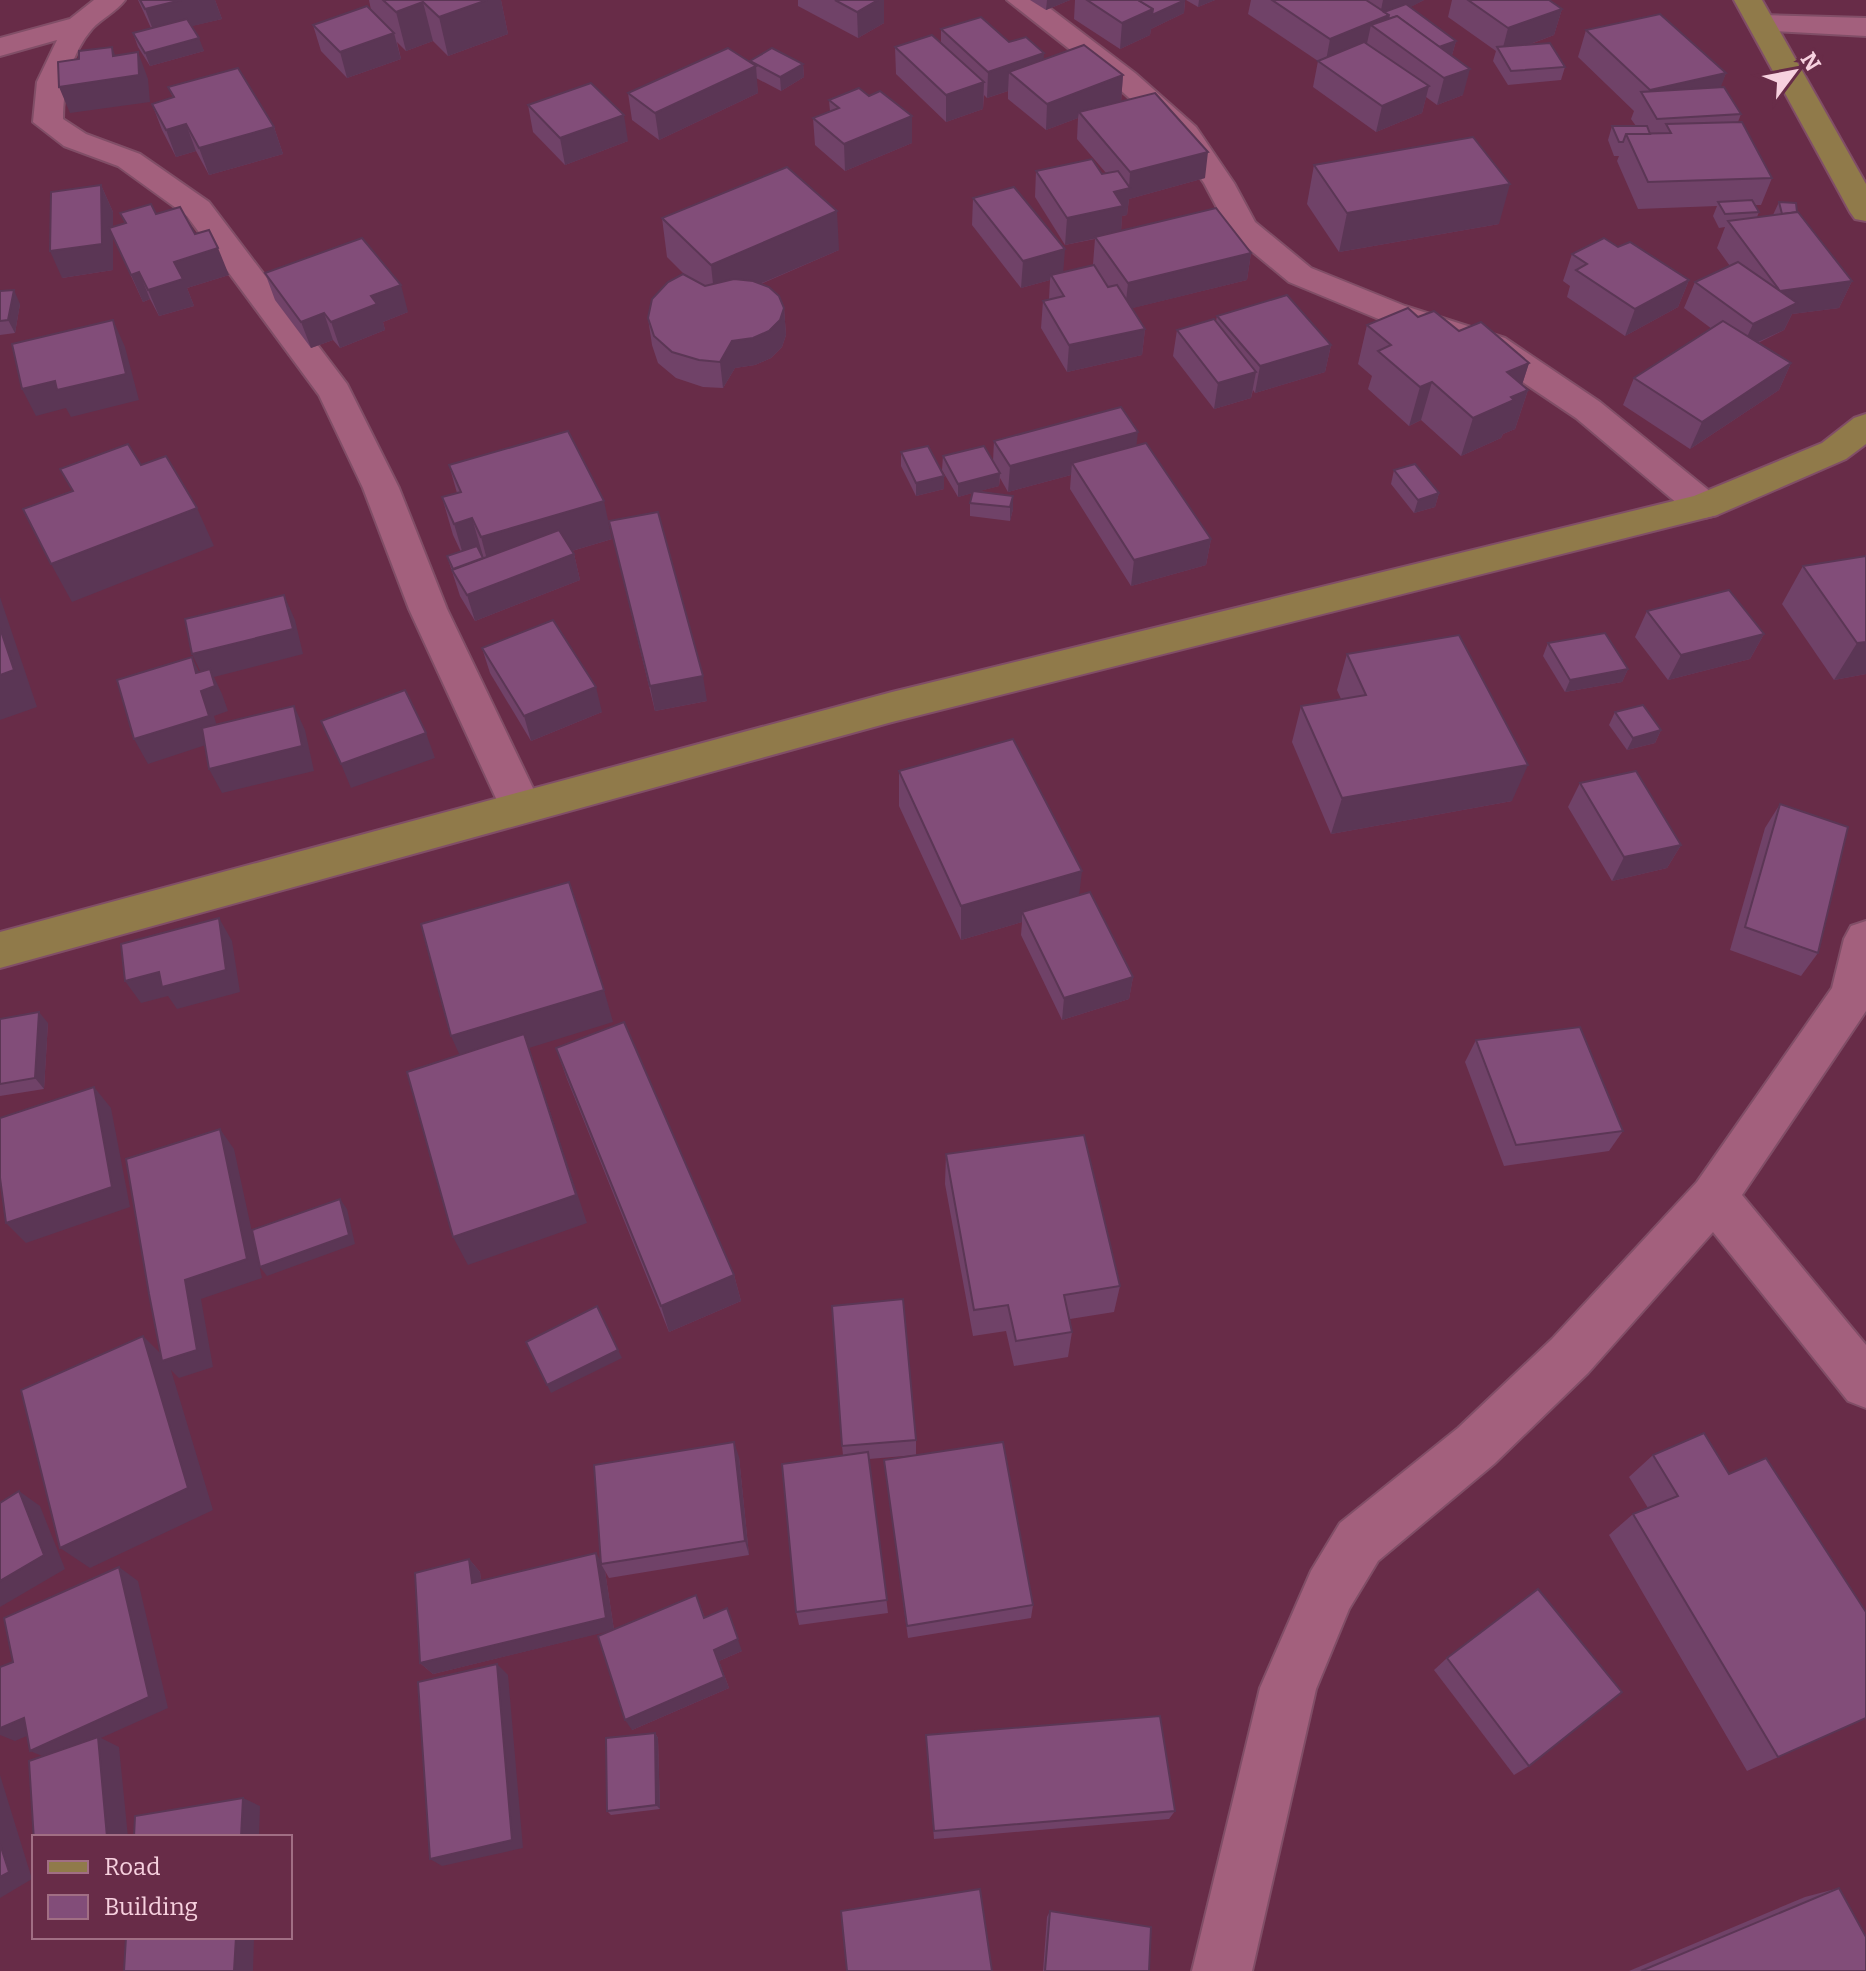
<svg xmlns="http://www.w3.org/2000/svg" width="1866" height="1971" font-family="Bitter,serif">
<rect width="100%" height="100%" fill="#682c48"/>
<g fill="none" stroke-linecap="round" stroke-linejoin="round">
<defs>
<g id="minor">
<path d="M94 0H125C116 12 102 18 92 29 71 53 63 89 63 119L86 134 140 154 209 202 347 384 399 488 447 609 542 807 536 818 521 823 506 818 500 807 409 609 363 488 319 395 187 216 118 166 64 146 33 122 37 82 57 40 0 56V38L70 19Z"/>
<polygon points="1007,0 1039,0 1135,73 1196,127 1234,183 1255,222 1311,268 1405,306 1505,338 1600,402 1717,497 1722,506 1717,515 1704,518 1691,515 1576,418 1481,354 1381,320 1289,282 1231,234 1204,183 1174,139 1115,85"/>
<polygon points="1763,15 1866,18 1866,36 1753,30 1749,24 1753,18"/>
<polygon points="1866,921 1866,1011 1742,1195 1866,1345 1866,1408 1848,1401 1713,1232 1588,1373 1494,1464 1378,1561 1349,1609 1316,1689 1252,1971 1192,1971 1260,1688 1311,1571 1340,1523 1458,1428 1552,1339 1697,1182 1832,988 1844,939 1851,926"/>
</g>
<g id="major">
<polygon points="1734,0 1762,0 1866,184 1866,221 1855,219 1850,212"/>
<polygon points="1866,414 1866,444 1846,459 1717,515 892,722 0,968 0,932 892,692 1694,496 1822,443 1854,418"/>
</g>
</defs>
<use href="#minor" stroke="#814e67" stroke-width="4"/>
<use href="#major" stroke="#814e67" stroke-width="4"/>
<use href="#minor" fill="#a3607d" fill-rule="evenodd"/>
<use href="#major" fill="#907a4a" fill-rule="evenodd"/>
</g>
<g fill="#704268">
<polygon points="138,0 215,0 222,19 191,26 204,51 150,66 138,47 133,33 151,28"/>
<polygon points="369,0 501,0 508,34 448,56 433,41 406,51 397,42 401,59 347,78 321,51 313,25 371,10"/>
<polygon points="798,0 884,0 884,23 858,38 798,6"/>
<polygon points="1030,0 1070,0 1046,10"/>
<polygon points="1075,0 1185,0 1184,13 1151,29 1150,35 1120,49 1074,19"/>
<polygon points="1186,0 1215,0 1198,7"/>
<polygon points="1251,0 1424,0 1410,7 1456,41 1452,55 1451,55 1463,95 1437,105 1426,97 1422,113 1376,132 1313,87 1318,61 1248,14"/>
<polygon points="1452,0 1549,0 1562,9 1554,35 1528,45 1565,67 1561,80 1508,85 1493,61 1496,51 1448,17"/>
<polygon points="941,29 1009,42 1044,59 1123,75 1121,102 1205,178 1129,199 1127,215 1122,216 1121,231 1251,253 1247,280 1132,308 1145,329 1142,355 1067,372 1041,328 1043,301 1049,299 1050,280 1021,288 972,225 973,198 1064,272 1094,265 1093,264 1095,239 1065,245 1035,197 1036,171 1106,173 1077,139 1078,118 1046,130 1008,99 1008,91 987,98 984,95 983,109 946,122 896,74 895,47 941,43"/>
<polygon points="1586,30 1726,73 1720,87 1741,114 1738,122 1772,178 1761,205 1755,205 1759,212 1757,217 1773,215 1779,202 1797,212 1852,281 1839,308 1792,314 1784,330 1758,343 1791,363 1779,390 1690,449 1623,405 1634,378 1712,329 1684,308 1695,282 1730,266 1717,248 1725,227 1719,228 1713,216 1717,206 1638,209 1617,161 1619,156 1614,156 1608,140 1612,126 1636,126 1631,119 1634,111 1578,57"/>
<polygon points="750,61 803,64 804,77 781,91 756,78 758,93 659,140 632,120 628,93 750,63"/>
<polygon points="168,87 274,127 283,154 209,175 196,151 176,157 162,130 152,104 173,98"/>
<polygon points="869,96 912,143 845,171 815,145 813,118 830,111 829,100"/>
<polygon points="528,105 628,141 565,165 533,132"/>
<polygon points="1314,165 1499,224 1339,252 1307,204"/>
<polygon points="101,185 113,212 113,227 125,223 120,213 156,214 195,234 229,275 187,288 194,306 159,316 150,299 143,302 113,237 113,270 62,278"/>
<polygon points="662,218 839,250 761,284 784,308 786,335 782,347 771,358 755,365 735,368 723,388 703,387 676,378 658,363 652,345 648,318 686,276 667,257"/>
<polygon points="1572,254 1689,280 1678,307 1625,336 1567,297 1570,286 1563,281"/>
<polygon points="265,273 408,312 383,322 385,330 340,348 333,340 311,348 275,300"/>
<polygon points="0,291 20,304 15,333 0,335"/>
<polygon points="1217,316 1331,345 1325,372 1255,393 1253,390 1251,398 1214,409 1173,356 1177,330 1216,321"/>
<polygon points="1418,317 1459,331 1529,363 1522,385 1528,390 1515,429 1503,434 1501,438 1461,456 1421,420 1409,426 1368,389 1372,376 1358,364 1367,325"/>
<polygon points="994,441 1137,446 1211,539 1206,565 1131,586 1070,489 1071,475 1008,492 1000,478 999,486 979,491 1013,496 1013,509 1010,521 970,516 970,503 972,493 958,497 942,470 943,456 993,461"/>
<polygon points="901,452 944,489 916,496 901,466"/>
<polygon points="449,465 612,539 572,551 574,554 580,580 475,621 460,596 447,556 461,552 453,535 442,497 457,493"/>
<polygon points="1394,470 1439,493 1435,507 1414,513 1391,484"/>
<polygon points="609,521 707,701 655,711"/>
<polygon points="1866,556 1866,674 1834,680 1782,604 1803,566"/>
<polygon points="1647,611 1764,634 1750,659 1668,680 1635,637"/>
<polygon points="1548,643 1628,669 1622,682 1565,692 1543,656"/>
<polygon points="482,648 602,712 531,741 490,673"/>
<polygon points="1347,654 1512,801 1331,834 1292,742 1301,706 1341,699 1337,690"/>
<polygon points="1615,712 1661,730 1655,743 1627,750 1609,725"/>
<polygon points="899,771 1079,895 1133,977 1129,999 1062,1020 1021,935 1022,922 961,940 899,806"/>
<polygon points="1580,783 1681,845 1667,868 1612,881 1568,807"/>
<polygon points="1780,804 1818,953 1801,976 1730,950 1765,828"/>
<polygon points="0,1019 48,1023 44,1089 0,1096"/>
<polygon points="1476,1040 1623,1131 1609,1151 1504,1166 1465,1062"/>
<polygon points="556,1048 734,1275 741,1301 669,1332 567,1079"/>
<polygon points="946,1154 1120,1286 1114,1312 1070,1319 1072,1332 1068,1357 1014,1366 1006,1331 973,1336 945,1184"/>
<polygon points="916,1440 916,1455 869,1459 888,1613 799,1625 796,1612 843,1455 842,1446"/>
<polygon points="1653,1455 1866,1718 1747,1771 1609,1535 1633,1514 1648,1508 1629,1477"/>
<polygon points="739,1457 749,1555 609,1578 605,1571 614,1630 696,1595 705,1618 742,1651 719,1661 729,1688 632,1730 612,1630 433,1674 420,1663 469,1559 480,1572 481,1581 601,1560"/>
<polygon points="884,1460 1033,1605 1031,1618 908,1638"/>
<polygon points="1447,1658 1529,1766 1514,1775 1434,1670"/>
<polygon points="655,1733 658,1738 660,1809 611,1815 607,1811"/>
<polygon points="926,1735 1175,1811 1169,1819 934,1839"/>
<polygon points="1839,1888 1866,1971 1629,1971 1805,1897"/>
<polygon points="1050,1911 1149,1971 1043,1971 1047,1917"/>
</g>
<g fill="#5b3655">
<polygon points="181,0 215,0 222,19 155,35 145,9"/>
<polygon points="487,0 501,0 508,34 448,56 439,17"/>
<polygon points="878,0 884,0 884,23 858,38 857,12"/>
<polygon points="1047,0 1070,0 1046,10"/>
<polygon points="1185,0 1184,13 1151,29 1150,35 1120,49 1122,23 1153,9"/>
<polygon points="1199,0 1215,0 1198,7"/>
<polygon points="1383,0 1424,0 1388,19 1371,25 1366,48 1325,66 1330,39 1380,15"/>
<polygon points="423,2 433,41 406,51 396,12"/>
<polygon points="1562,9 1554,35 1501,55 1508,28"/>
<polygon points="394,33 401,59 347,78 340,52"/>
<polygon points="199,38 204,51 150,66 145,53"/>
<polygon points="1456,41 1452,55 1424,64 1427,51"/>
<polygon points="112,47 122,73 138,52 148,79 150,102 70,113 59,87 113,56"/>
<polygon points="1044,53 1043,79 1009,72 1008,91 987,98 988,72"/>
<polygon points="803,64 804,77 781,91 780,77"/>
<polygon points="756,66 758,93 659,140 655,113"/>
<polygon points="1470,69 1463,95 1437,105 1444,78"/>
<polygon points="1726,73 1716,100 1646,101 1650,90"/>
<polygon points="1123,75 1121,102 1079,112 1078,118 1046,130 1047,104"/>
<polygon points="984,82 983,109 946,122 946,95"/>
<polygon points="1429,86 1422,113 1376,132 1382,106"/>
<polygon points="624,115 628,141 565,165 560,138"/>
<polygon points="912,116 912,143 845,171 844,144"/>
<polygon points="186,124 196,151 176,157 166,130"/>
<polygon points="274,127 283,154 209,175 199,148"/>
<polygon points="1208,152 1205,178 1129,199 1127,215 1122,216 1121,233 1065,245 1067,218 1114,192 1129,189 1130,172"/>
<polygon points="1510,184 1499,224 1339,252 1347,213"/>
<polygon points="101,185 113,212 113,270 62,278 50,251"/>
<polygon points="837,211 839,250 715,303 711,265"/>
<polygon points="218,248 229,275 187,288 194,306 159,316 148,290 174,262"/>
<polygon points="1065,249 1063,276 1051,275 1050,280 1021,288 1023,261"/>
<polygon points="1251,253 1247,280 1125,310 1128,283"/>
<polygon points="139,272 150,299 143,302 131,275"/>
<polygon points="1689,280 1678,307 1625,336 1635,309"/>
<polygon points="1852,281 1839,308 1792,314 1784,330 1741,350 1753,324 1780,291"/>
<polygon points="401,285 408,312 383,322 385,330 340,348 331,322 371,296"/>
<polygon points="14,290 20,304 15,333 8,320"/>
<polygon points="784,308 786,335 782,347 771,358 755,365 735,368 723,388 720,362 732,341"/>
<polygon points="324,313 333,340 311,348 301,322"/>
<polygon points="113,320 125,347 139,400 71,417 66,408 36,416 22,389 55,381"/>
<polygon points="1145,329 1142,355 1067,372 1069,345"/>
<polygon points="1331,345 1325,372 1255,393 1260,366"/>
<polygon points="1529,363 1519,394 1528,390 1515,429 1503,434 1501,438 1461,456 1473,418 1507,372"/>
<polygon points="1791,363 1779,390 1690,449 1702,422"/>
<polygon points="1256,372 1251,398 1214,409 1218,383"/>
<polygon points="1432,382 1421,420 1409,426 1420,387"/>
<polygon points="1138,432 1135,458 1072,463 1071,475 1008,492 1010,466"/>
<polygon points="1000,473 999,486 958,497 958,484"/>
<polygon points="944,476 944,489 916,496 916,483"/>
<polygon points="1439,493 1435,507 1414,513 1418,500"/>
<polygon points="1013,496 1013,509 1010,521 1010,507"/>
<polygon points="604,501 612,539 491,575 481,537"/>
<polygon points="197,508 214,546 72,602 51,564"/>
<polygon points="472,518 483,556 465,561 454,524"/>
<polygon points="1211,539 1206,565 1131,586 1134,560"/>
<polygon points="574,554 580,580 475,621 467,595"/>
<polygon points="284,595 295,620 303,654 214,677 222,694 228,711 214,716 221,740 148,764 134,739 196,673 192,657 204,682 204,679 192,654"/>
<polygon points="0,597 37,707 0,720"/>
<polygon points="1764,634 1750,659 1668,680 1681,655"/>
<polygon points="1866,642 1866,674 1834,680 1857,643"/>
<polygon points="1628,669 1622,682 1565,692 1570,680"/>
<polygon points="703,676 707,701 655,711 650,686"/>
<polygon points="596,687 602,712 531,741 524,716"/>
<polygon points="294,706 305,730 314,771 222,793 209,769"/>
<polygon points="1661,730 1655,743 1627,750 1633,738"/>
<polygon points="426,733 435,758 351,788 341,764"/>
<polygon points="1528,765 1512,801 1331,834 1342,798"/>
<polygon points="1681,845 1667,868 1612,881 1624,857"/>
<polygon points="1082,871 1078,905 1022,912 1022,922 961,940 961,906"/>
<polygon points="219,918 232,941 240,992 177,1009 168,996 141,1003 125,981 159,972"/>
<polygon points="1133,977 1129,999 1062,1020 1064,998"/>
<polygon points="604,990 613,1022 529,1048 587,1223 468,1265 453,1237 465,1067 451,1036"/>
<polygon points="39,1012 48,1023 44,1089 35,1078"/>
<polygon points="94,1087 111,1108 130,1207 26,1243 6,1223"/>
<polygon points="220,1129 234,1149 262,1278 201,1299 213,1367 179,1378 171,1370 213,1510 90,1568 60,1548 143,1336 167,1360"/>
<polygon points="340,1199 347,1209 355,1244 267,1276 260,1267"/>
<polygon points="734,1275 741,1301 669,1332 661,1306"/>
<polygon points="618,1350 622,1358 551,1393 547,1385"/>
<polygon points="734,1442 739,1457 749,1555 745,1541"/>
<polygon points="19,1491 40,1506 65,1569 0,1607 0,1581"/>
<polygon points="596,1553 603,1564 601,1564 605,1571 614,1630 433,1674 420,1663"/>
<polygon points="469,1559 480,1572 483,1596 472,1583"/>
<polygon points="119,1567 138,1581 168,1708 101,1738 119,1747 128,1837 107,1837 52,1760 30,1751"/>
<polygon points="727,1608 742,1651 719,1661 729,1688 632,1730 625,1720 714,1650"/>
<polygon points="497,1664 508,1675 523,1848 442,1866 430,1859"/>
<polygon points="24,1718 46,1728 15,1741 0,1735 0,1728"/>
<polygon points="655,1733 658,1738 660,1809 656,1805"/>
<polygon points="0,1775 32,1879 0,1898"/>
<polygon points="243,1798 260,1806 259,1837 241,1837"/>
<polygon points="236,1937 254,1937 253,1971 234,1971"/>
</g>
<g fill="#824d79" stroke="#5b3655" stroke-width="2">
<polygon points="140,0 181,0 145,9"/>
<polygon points="383,0 487,0 439,17 423,2 396,12"/>
<polygon points="835,0 878,0 857,12"/>
<polygon points="1087,0 1138,0 1153,9 1122,23"/>
<polygon points="1138,0 1185,0 1152,15 1153,9"/>
<polygon points="1272,0 1366,0 1389,15 1330,39"/>
<polygon points="1468,0 1549,0 1562,9 1508,28"/>
<polygon points="1406,4 1456,41 1439,47 1397,16 1388,19 1389,15 1384,12"/>
<polygon points="367,6 394,33 340,52 313,25"/>
<polygon points="1660,14 1726,73 1650,90 1586,30"/>
<polygon points="1397,16 1470,69 1444,78 1371,25"/>
<polygon points="981,17 1009,42 1026,37 1044,53 988,72 941,29"/>
<polygon points="187,19 199,38 145,53 133,33"/>
<polygon points="932,35 984,82 946,95 895,47"/>
<polygon points="1364,42 1429,86 1382,106 1318,61"/>
<polygon points="1550,43 1565,67 1511,71 1497,47"/>
<polygon points="1084,45 1123,75 1047,104 1009,72"/>
<polygon points="112,47 113,56 138,52 139,75 59,87 58,62 79,59 79,51"/>
<polygon points="728,48 756,66 655,113 628,93"/>
<polygon points="772,48 803,64 780,77 750,61"/>
<polygon points="238,68 274,127 199,148 186,124 166,130 152,104 174,97 168,87"/>
<polygon points="591,83 624,115 560,138 528,105"/>
<polygon points="1724,87 1741,114 1657,119 1641,92"/>
<polygon points="859,88 869,96 880,91 912,116 844,144 813,118 839,108 829,100"/>
<polygon points="1155,93 1208,152 1130,172 1079,112"/>
<polygon points="1742,122 1772,178 1648,182 1626,134 1671,133 1666,124"/>
<polygon points="1612,126 1647,126 1650,134 1626,134 1623,142 1619,142"/>
<polygon points="1473,137 1510,184 1347,213 1314,165"/>
<polygon points="1092,159 1102,174 1118,171 1130,188 1114,192 1123,206 1067,218 1036,171"/>
<polygon points="787,167 837,211 711,265 662,218"/>
<polygon points="101,185 102,244 50,251 51,192"/>
<polygon points="1014,187 1065,249 1023,261 973,198"/>
<polygon points="1752,200 1759,212 1725,214 1718,202"/>
<polygon points="1779,202 1796,203 1797,212 1782,214"/>
<polygon points="151,204 156,214 180,207 195,234 209,230 218,248 174,262 183,279 148,290 139,272 131,275 109,228 126,223 120,213"/>
<polygon points="1216,208 1251,253 1128,283 1095,237"/>
<polygon points="1798,212 1852,281 1780,291 1797,303 1753,324 1695,282 1738,262 1780,291 1728,221"/>
<polygon points="362,238 401,285 371,296 377,304 331,322 324,313 301,322 265,273"/>
<polygon points="1604,238 1618,247 1630,242 1689,280 1635,309 1576,270 1587,264 1572,254"/>
<polygon points="1094,265 1108,287 1117,285 1145,329 1069,345 1043,301 1064,296 1051,275"/>
<polygon points="683,274 705,286 734,279 753,281 769,287 779,296 784,308 780,320 769,331 753,338 732,341 720,362 699,360 672,352 654,336 648,318 652,299 668,282"/>
<polygon points="14,290 8,320 0,321 0,291"/>
<polygon points="1287,295 1331,345 1260,366 1217,316"/>
<polygon points="1408,308 1418,317 1434,311 1459,331 1481,322 1529,363 1507,372 1528,390 1511,397 1514,400 1473,418 1432,382 1420,387 1378,351 1391,345 1367,325"/>
<polygon points="1214,319 1256,372 1218,383 1177,330"/>
<polygon points="113,320 126,374 57,390 55,381 22,389 12,344"/>
<polygon points="1723,321 1791,363 1702,422 1634,378"/>
<polygon points="1121,407 1138,432 1010,466 994,441"/>
<polygon points="568,431 604,501 481,537 472,518 454,524 442,497 461,492 449,465"/>
<polygon points="1146,443 1211,539 1134,560 1072,463"/>
<polygon points="128,444 141,465 166,456 197,508 51,564 23,509 73,491 60,469"/>
<polygon points="928,446 944,476 916,483 901,452"/>
<polygon points="984,446 1000,473 958,484 943,456"/>
<polygon points="1415,464 1439,493 1418,500 1394,470"/>
<polygon points="973,491 1013,496 1010,507 970,503"/>
<polygon points="658,512 703,676 650,686 609,521"/>
<polygon points="559,530 574,554 467,595 452,570"/>
<polygon points="477,546 483,558 453,569 447,556"/>
<polygon points="1866,556 1866,642 1857,643 1803,566"/>
<polygon points="1729,590 1764,634 1681,655 1647,611"/>
<polygon points="284,595 293,629 192,654 185,619"/>
<polygon points="553,620 596,687 524,716 482,648"/>
<polygon points="0,628 14,670 0,675"/>
<polygon points="1605,633 1628,669 1570,680 1548,643"/>
<polygon points="1459,635 1528,765 1342,798 1301,706 1366,695 1347,654"/>
<polygon points="192,657 196,673 210,669 215,686 201,691 209,716 134,739 117,680"/>
<polygon points="405,690 426,733 341,764 321,721"/>
<polygon points="1643,705 1661,730 1633,738 1615,712"/>
<polygon points="294,706 302,746 209,769 202,728"/>
<polygon points="1013,739 1082,871 961,906 899,771"/>
<polygon points="1636,771 1681,845 1624,857 1580,783"/>
<polygon points="1780,804 1848,827 1818,953 1745,927"/>
<polygon points="569,882 604,990 451,1036 421,924"/>
<polygon points="1090,892 1133,977 1064,998 1022,912"/>
<polygon points="219,918 226,970 162,987 159,972 125,981 121,944"/>
<polygon points="39,1012 35,1078 0,1084 0,1019"/>
<polygon points="624,1022 734,1275 661,1306 556,1048"/>
<polygon points="1580,1027 1623,1131 1516,1145 1476,1040"/>
<polygon points="524,1034 576,1195 453,1237 407,1072"/>
<polygon points="94,1087 112,1187 6,1223 0,1178 0,1118"/>
<polygon points="220,1129 247,1259 185,1280 197,1350 162,1361 149,1294 126,1159"/>
<polygon points="1084,1135 1120,1286 1064,1295 1072,1332 1016,1341 1008,1305 974,1310 946,1154"/>
<polygon points="340,1199 349,1235 260,1267 252,1230"/>
<polygon points="903,1299 916,1440 842,1446 832,1306"/>
<polygon points="597,1306 618,1350 547,1385 526,1342"/>
<polygon points="143,1336 188,1488 60,1548 21,1390"/>
<polygon points="1704,1433 1729,1474 1766,1458 1866,1612 1866,1718 1778,1757 1633,1514 1678,1496 1653,1455"/>
<polygon points="734,1442 745,1541 601,1564 594,1465"/>
<polygon points="1003,1442 1033,1605 907,1626 884,1460"/>
<polygon points="868,1452 887,1600 796,1612 782,1464"/>
<polygon points="19,1491 44,1555 0,1581 0,1503"/>
<polygon points="596,1553 606,1618 420,1663 415,1573 469,1559 472,1583"/>
<polygon points="119,1567 149,1697 30,1751 24,1718 0,1728 0,1667 13,1662 4,1618"/>
<polygon points="1538,1589 1622,1692 1529,1766 1447,1658"/>
<polygon points="696,1595 704,1618 727,1608 738,1639 714,1650 724,1677 625,1720 598,1636"/>
<polygon points="497,1664 512,1840 430,1859 418,1682"/>
<polygon points="1160,1716 1175,1811 934,1831 926,1735"/>
<polygon points="655,1733 656,1805 607,1811 606,1738"/>
<polygon points="98,1737 107,1837 34,1837 34,1841 29,1761"/>
<polygon points="243,1798 241,1837 134,1837 135,1816"/>
<polygon points="0,1844 9,1872 0,1877"/>
<polygon points="1839,1888 1866,1937 1866,1971 1641,1971"/>
<polygon points="980,1889 992,1971 847,1971 841,1911"/>
<polygon points="1050,1911 1151,1927 1149,1971 1045,1971"/>
<polygon points="126,1937 236,1937 234,1971 124,1971"/>
</g>
<rect x="32" y="1835" width="260" height="104" fill="#682c48" stroke="#a16e84" stroke-width="2"/>
<rect x="48" y="1861" width="40" height="12" fill="#907a4a" stroke="#a16e84" stroke-width="2"/>
<text x="104" y="1875" font-size="24" fill="#f7d1df">Road</text>
<rect x="48" y="1895" width="40" height="24" fill="#824d79" stroke="#a16e84" stroke-width="2"/>
<text x="104" y="1915" font-size="24" fill="#f7d1df">Building</text>
<g transform="translate(1794 72) rotate(58)" stroke="#682c48" stroke-width="6" paint-order="stroke">
<path d="M0-6L14 30L0 20L-14 30Z" fill="#f7d1df"/>
<text y="-12" font-size="22" font-weight="bold" text-anchor="middle" fill="#f7d1df">N</text>
</g>
</svg>
